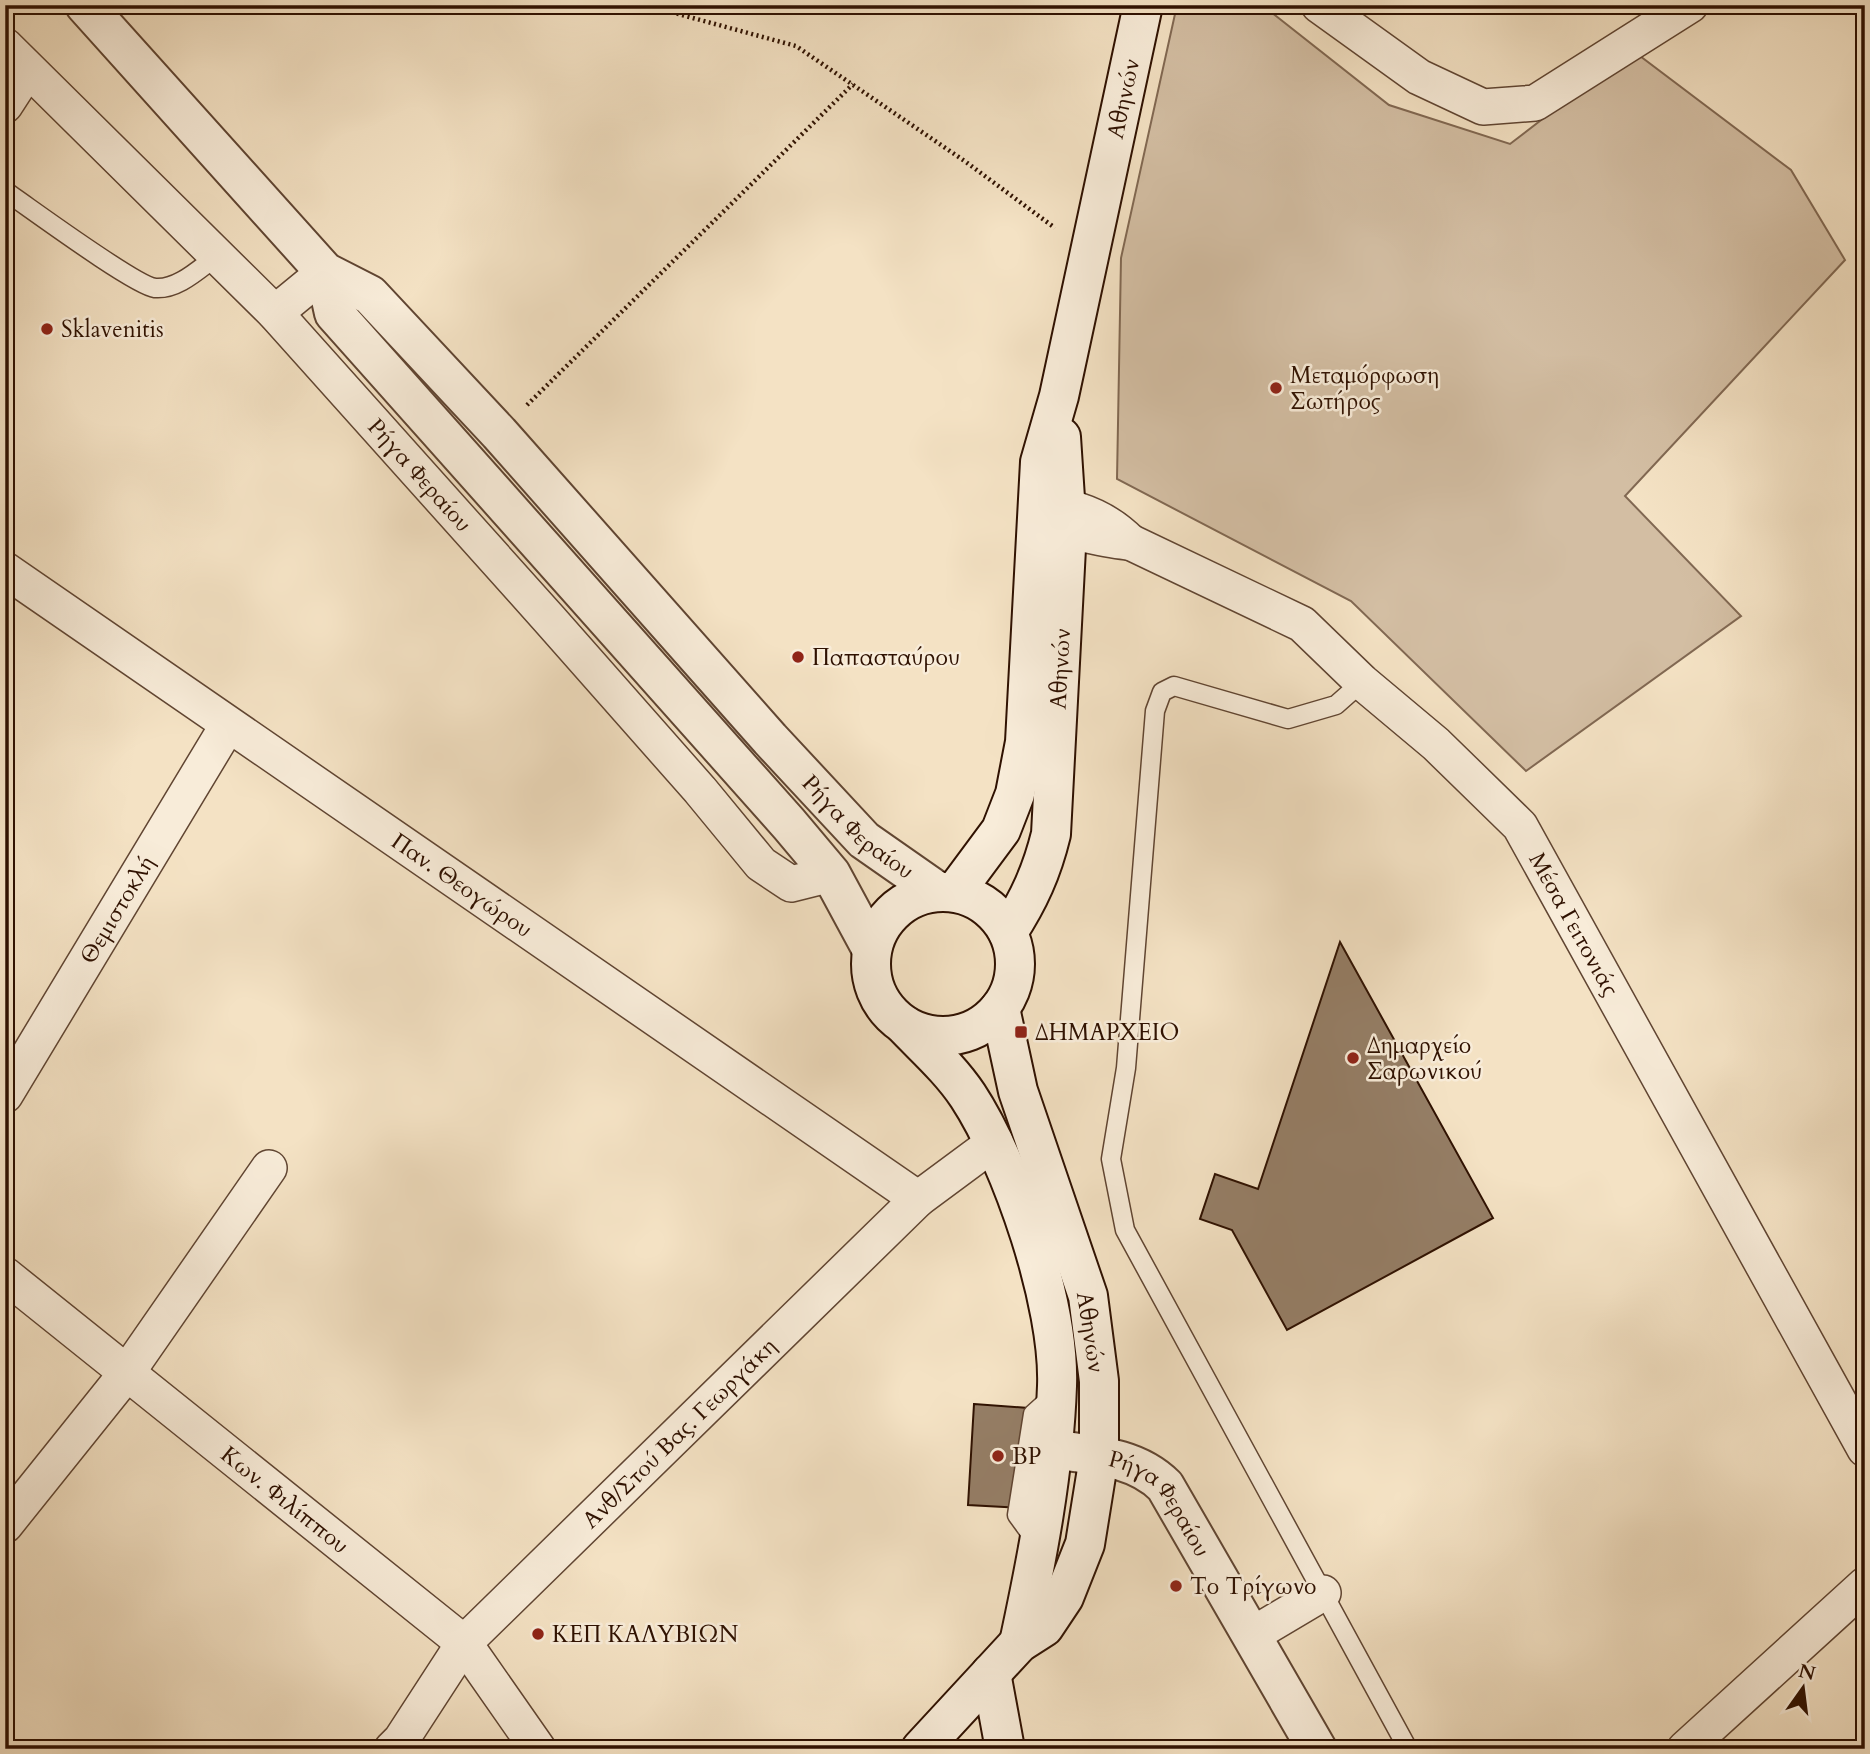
<svg xmlns="http://www.w3.org/2000/svg" width="1870" height="1754" font-family="Cardo,serif">
<rect width="100%" height="100%" fill="#f4e2c4"/>
<filter id="stains"><feTurbulence type="fractalNoise" baseFrequency=".00286" numOctaves="4"/><feColorMatrix values="0 0 0 0 .2 0 0 0 0 .09 0 0 0 0 .02 0 0 0 .5 -.17"/></filter>
<radialGradient id="worn" r=".72"><stop offset=".6" stop-color="#630" stop-opacity="0"/><stop offset="1" stop-color="#630" stop-opacity=".3"/></radialGradient>
<polygon fill="#d3bea3" stroke="#816852" stroke-width="2" points="1177,5 1262,5 1389,105 1510,144 1632,50 1791,170 1845,260 1625,496 1741,616 1526,771 1351,601 1117,479 1121,258"/>
<g fill="#957e66" stroke="#2f1101" stroke-width="2">
<polygon points="1340,942 1493,1218 1287,1330 1232,1230 1200,1219 1215,1174 1258,1189"/>
<polygon points="974,1404 1028,1408 1022,1508 968,1505"/>
</g>
<g fill="none" stroke-linecap="round" stroke-linejoin="round">
<defs>
<g id="service">
<path d="M5 191C30 208 134 285 155 288 178 290 200 268 217 256"/>
<polyline points="1362,682 1336,705 1288,719 1174,686 1162,692 1155,711 1126,1068 1111,1159 1125,1230 1408,1749"/>
<polyline points="1036,1541 1017,1515 1033,1414 1053,1396"/>
</g>
<g id="minor">
<polyline points="1319,5 1419,77 1483,107 1535,103 1690,5"/>
<path id="s1" d="M5 46 275 313 550 620 700 790 761 864 791 884 831 874"/>
<polyline points="5,105 27,71"/>
<polyline points="275,313 325,272"/>
<path d="M1040 527C1071 529 1100 540 1130 542 1106 518 1075 506 1041 504"/>
<path id="s2" d="M1130 542 1302 624 1362 682 1436 744 1520 826 1865 1449"/>
<path id="s3" d="M5 570 918 1199"/>
<path id="s4" d="M5 1095 228 725"/>
<path id="s5" d="M5 1275 464 1643 538 1749"/>
<polyline points="5,1525 126,1374 269,1168"/>
<polyline points="1252,1635 1323,1593"/>
<path id="s6" d="M392 1749 401 1740 464 1643 918 1199 995 1142"/>
<polyline points="1685,1749 1865,1585"/>
</g>
<g id="tertiary">
<path id="s7" d="M85 5 325 272 370 295 499 433 770 739 864 840 937 891"/>
<polyline points="325,272 334,313 789,824 831,874 871,948"/>
<path id="s8" d="M1051 1449C1091 1455 1135 1456 1165 1486L1317 1749"/>
</g>
<g id="secondary">
<path id="s9" d="M955 892 1001 830 1015 794 1025 742 1040 462 1059 396 1143 5"/>
<circle cx="943" cy="964" r="72"/>
<path id="s10" d="M1008 932C1029 900 1042 871 1051 834L1067 529 1061 437"/>
<path d="M904 1025C925 1047 950 1069 968 1096 1012 1163 1060 1305 1057 1386 1054 1472 1037 1559 1019 1643"/>
<polyline points="991,1673 1005,1749"/>
<polyline points="921,1749 1019,1643 1044,1627 1064,1597 1085,1544 1099,1457 1099,1381 1088,1296 1018,1091 1000,1008"/>
</g>
</defs>
<use href="#service" stroke="#604532" stroke-width="21"/>
<use href="#minor" stroke="#604532" stroke-width="38"/>
<use href="#tertiary" stroke="#604532" stroke-width="42"/>
<use href="#secondary" stroke="#2f1101" stroke-width="42"/>
<g stroke="#2f1101" stroke-width="4.5" stroke-dasharray="2 3.5" stroke-linecap="butt">
<polyline points="645,5 796,46 966,162 1055,228"/>
<polyline points="527,405 853,84"/>
</g>
<use href="#service" stroke="#f8ecd9" stroke-width="18"/>
<use href="#minor" stroke="#f8ecd9" stroke-width="35"/>
<use href="#tertiary" stroke="#f8ecd9" stroke-width="38"/>
<use href="#secondary" stroke="#f8ecd9" stroke-width="38"/>
</g>
<g fill="#8f2418" stroke="#f8ecd9" stroke-width="2.5">
<circle cx="47" cy="329" r="7"/>
<circle cx="1276" cy="388" r="7"/>
<circle cx="798" cy="657" r="7"/>
<rect x="1014" y="1025" width="14" height="14" rx="3.5"/>
<circle cx="1353" cy="1058" r="7"/>
<circle cx="998" cy="1456" r="7"/>
<circle cx="1176" cy="1586" r="7"/>
<circle cx="538" cy="1634" r="7"/>
</g>
<g text-anchor="middle" stroke-width="5" stroke-linejoin="round" paint-order="stroke">
<g font-size="23" fill="#2f1101" stroke="#f8ecd9">
<text dy="8" stroke="none"><textPath href="#s9" startOffset="822">Αθηνών</textPath></text>
<text dy="8" stroke="none"><textPath href="#s1" startOffset="597">Ρήγα Φεραίου</textPath></text>
<text dy="8" stroke="none"><textPath href="#s10" startOffset="273">Αθηνών</textPath></text>
<text dy="8" stroke="none"><textPath href="#s7" startOffset="1132">Ρήγα Φεραίου</textPath></text>
<text dy="8" stroke="none"><textPath href="#s3" startOffset="555">Παν. Θεογώρου</textPath></text>
<text dy="8" stroke="none"><textPath href="#s4" startOffset="217">Θεμιστοκλή</textPath></text>
<text dy="8" stroke="none"><textPath href="#s2" startOffset="600">Μέσα Γειτονιάς</textPath></text>
<text transform="translate(1091 1332) rotate(81)" y="8">Αθηνών</text>
<text dy="8" stroke="none"><textPath href="#s6" startOffset="429">Ανθ/Στού Βας. Γεωργάκη</textPath></text>
<text dy="8" stroke="none"><textPath href="#s5" startOffset="359">Κων. Φιλίππου</textPath></text>
<text dy="8" stroke="none"><textPath href="#s8" startOffset="130">Ρήγα Φεραίου</textPath></text>
</g>
<g font-size="23" fill="#2f1101" stroke="#f8ecd9" text-anchor="start">
<text x="61" y="337">Sklavenitis</text>
<text x="1290" y="383">Μεταμόρφωση<tspan x="1290" dy="26">Σωτήρος</tspan></text>
<text x="812" y="665">Παπασταύρου</text>
<text x="1035" y="1040">ΔΗΜΑΡΧΕΙΟ</text>
<text x="1367" y="1053">Δημαρχείο<tspan x="1367" dy="26">Σαρωνικού</tspan></text>
<text x="1012" y="1464">BP</text>
<text x="1190" y="1594">Το Τρίγωνο</text>
<text x="552" y="1642">ΚΕΠ ΚΑΛΥΒΙΩΝ</text>
</g>
</g>
<rect width="1870" height="1754" fill="none" stroke="#f4e2c4" stroke-width="28"/>
<rect x="7" y="7" width="1856" height="1740" fill="none" stroke="#2f1101" stroke-width="3.5"/>
<rect x="14" y="14" width="1842" height="1726" fill="none" stroke="#2f1101" stroke-width="2"/>
<g transform="translate(1803 1688) rotate(14)" stroke="#f8ecd9" stroke-width="5" paint-order="stroke">
<path d="M0-5L12 26L0 18L-12 26Z" fill="#2f1101"/>
<text y="-10" font-size="19" font-weight="bold" text-anchor="middle" fill="#2f1101">N</text>
</g>
<rect width="100%" height="100%" filter="url(#stains)"/>
<rect width="100%" height="100%" fill="url(#worn)"/>
</svg>
